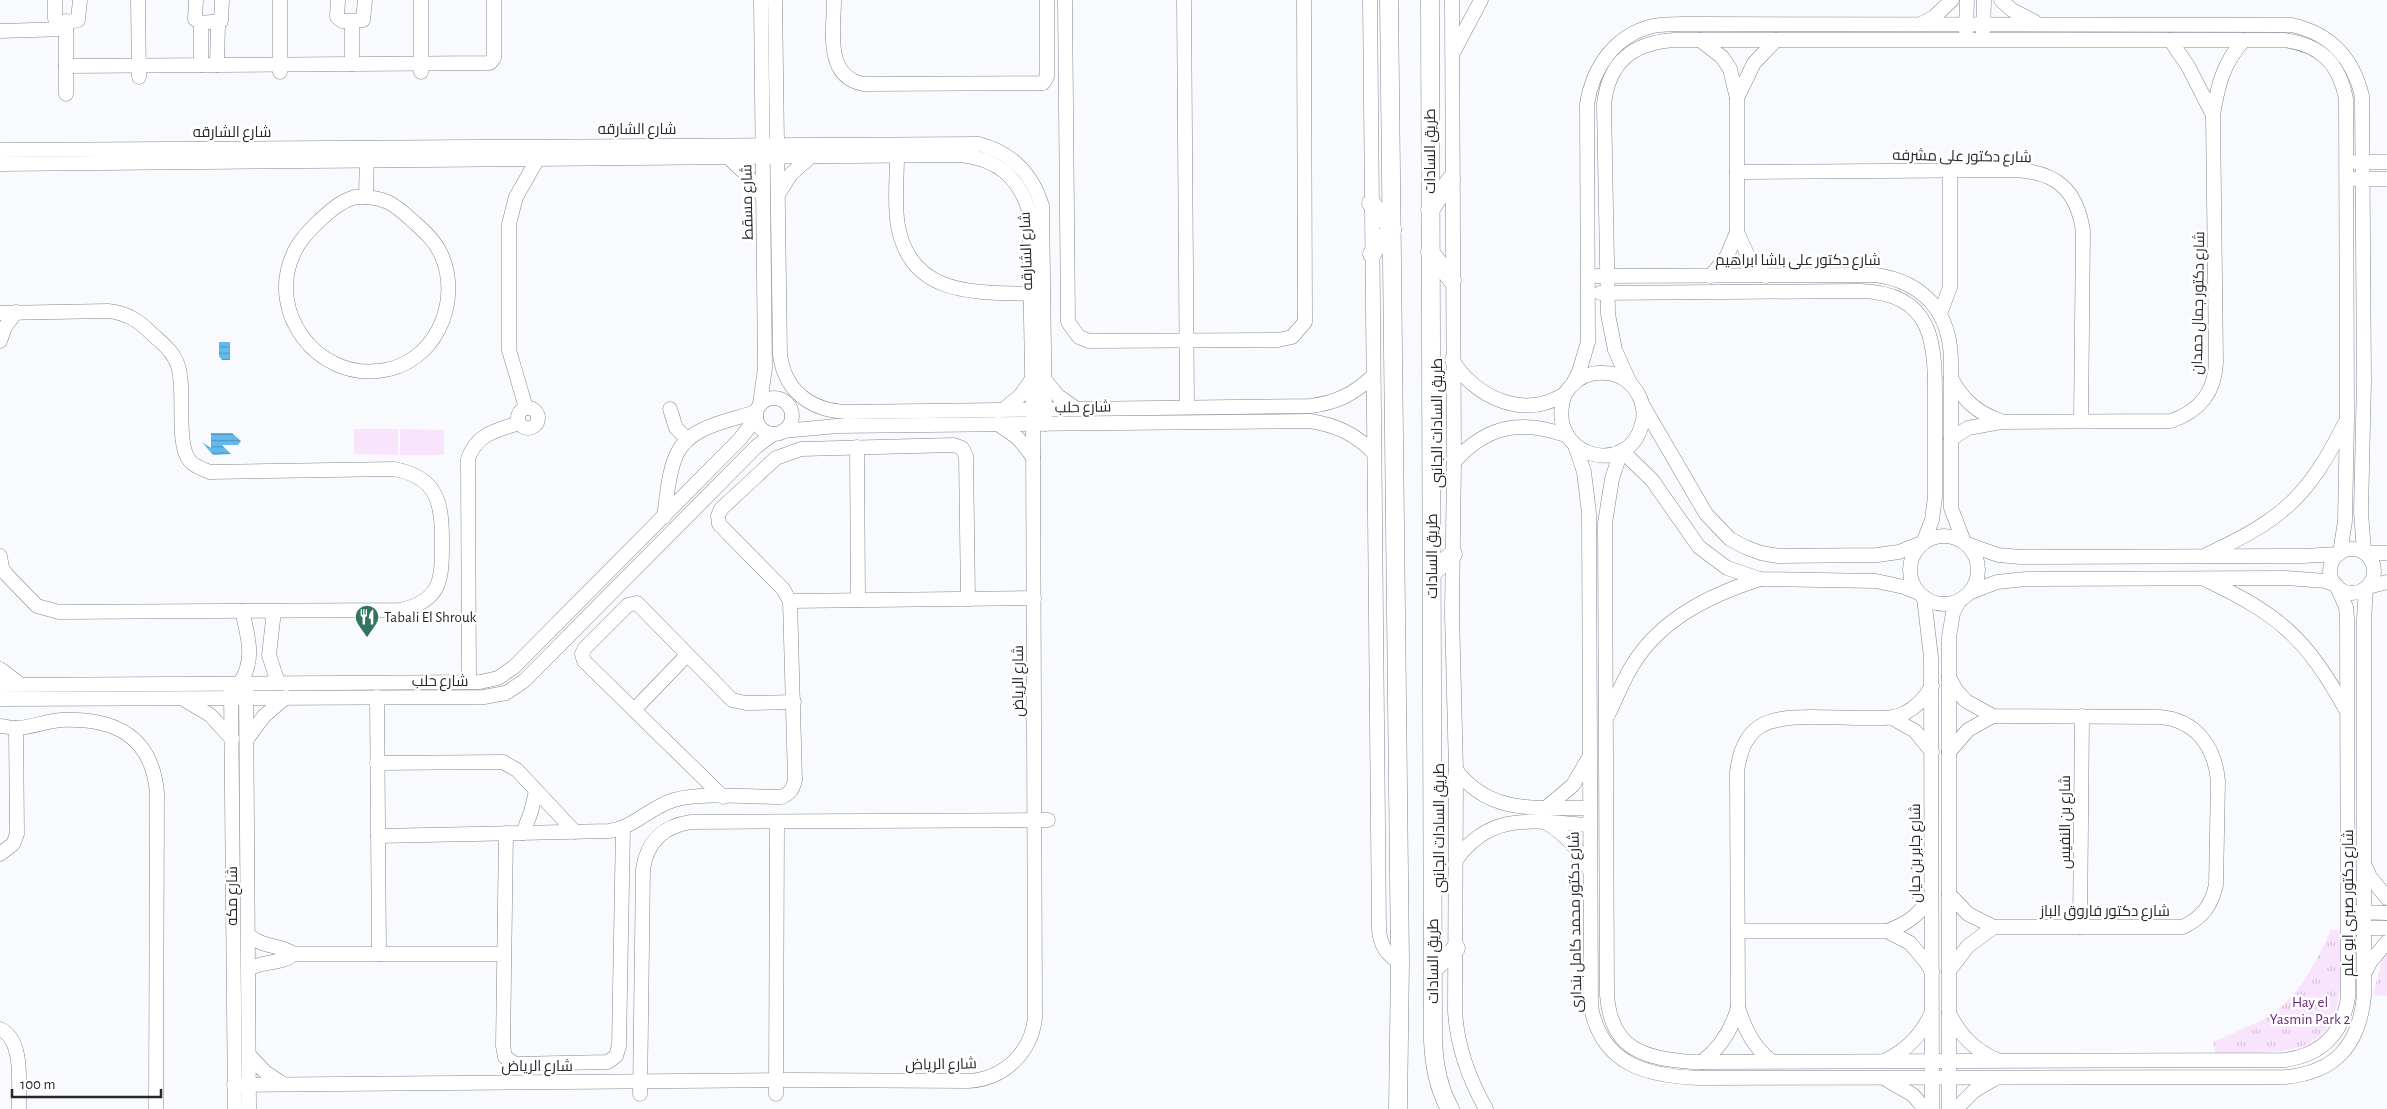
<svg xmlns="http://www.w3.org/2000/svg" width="2387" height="1109" font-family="'Alegreya Sans',Cairo,sans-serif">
<defs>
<pattern id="grass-tufts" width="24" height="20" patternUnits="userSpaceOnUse" patternTransform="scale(1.25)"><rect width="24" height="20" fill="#f9e4fe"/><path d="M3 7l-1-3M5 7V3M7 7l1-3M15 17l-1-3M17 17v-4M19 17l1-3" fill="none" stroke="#d5c4da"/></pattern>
<pattern id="water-rules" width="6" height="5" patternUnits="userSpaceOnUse" patternTransform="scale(1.25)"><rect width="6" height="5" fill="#62bbec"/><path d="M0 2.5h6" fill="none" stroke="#5198c0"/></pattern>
</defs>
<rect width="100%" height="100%" fill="#f9fafe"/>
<g fill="url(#grass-tufts)">
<path d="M2331 929 2343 931C2341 972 2348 1036 2296 1048 2271 1054 2241 1052 2216 1054L2213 1042C2231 1034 2251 1026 2269 1016 2299 997 2317 961 2331 929Z"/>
<polygon points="2387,954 2387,996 2373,995 2382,960"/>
</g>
<g fill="#f9e4fe">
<polygon points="354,429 398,429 398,455 354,454"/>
<polygon points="400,429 444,430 444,455 400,455"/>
</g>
<g fill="url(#water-rules)">
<polygon points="219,342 230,342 230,360 222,360 219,356"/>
<polygon points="211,433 232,433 241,441 238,445 222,445 231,454 213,455 202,442 211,448"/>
</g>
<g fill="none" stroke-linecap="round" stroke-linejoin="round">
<defs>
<g id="minor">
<path d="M55 0V19C60 23 72 22 78 20L80 0"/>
<polyline points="138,0 139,77"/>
<polyline points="196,0 195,19 201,23 221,21 222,0"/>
<polyline points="280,0 280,72"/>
<polyline points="338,0 337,17 342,21 363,20 365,0"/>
<polyline points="421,0 421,72"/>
<path d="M775 0 780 355C785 391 810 410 846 412L1310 406C1336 403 1354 394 1373 376"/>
<path d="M834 0C834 30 824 76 863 84L1043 83 1047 77V0"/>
<polyline points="1065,0 1068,322 1079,337 1089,341 1278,340 1292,337 1305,322 1304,0"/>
<polyline points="1184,0 1187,407"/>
<path d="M1370 0 1379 929C1380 945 1386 955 1400 962"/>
<path d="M1452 0 1454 462 1452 614 1456 770 1455 1011C1457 1046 1469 1079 1486 1109"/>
<polyline points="2001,0 2012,10 2035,22"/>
<polyline points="66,21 66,94"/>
<polyline points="352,21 352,64"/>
<polyline points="201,23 201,65"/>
<polyline points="1921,24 1934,17 1952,0"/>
<polyline points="0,31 66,29"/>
<polyline points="1966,32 1967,0"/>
<polyline points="1983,32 1984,0"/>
<polyline points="1700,40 1722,57 1730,69 1737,98 1737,232 1727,256 1711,276"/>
<polyline points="2170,40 2188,66 2213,115"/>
<polyline points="1454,51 1481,0"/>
<polyline points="217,65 218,23"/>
<polyline points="66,66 490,63 494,58 494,0"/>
<polyline points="1737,98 1754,63 1776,40"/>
<path d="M0 150 979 144C1012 153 1032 173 1042 206L1045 424"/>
<path d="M897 157C897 179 894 204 898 226 911 297 976 292 1031 294"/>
<polyline points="730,159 748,176 763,197"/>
<polyline points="2355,162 2387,162"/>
<path d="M0 164 961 155C997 159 1019 177 1029 211L1033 424 1035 1018C1031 1053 1004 1079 968 1081L794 1080 234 1085"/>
<path d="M1737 172 2016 170C2056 172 2077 190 2083 231L2081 421"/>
<polyline points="2355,179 2387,179"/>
<polyline points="779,193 791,174 809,158"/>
<path d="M355 197C385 196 393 203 414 222 425 232 435 241 441 254 463 303 434 366 378 371 317 378 267 313 293 255 298 242 308 232 318 222 330 211 339 202 355 197Z"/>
<polyline points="366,197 367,153"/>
<polyline points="1737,232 1748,256 1766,276"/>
<path d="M1597 276 1876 275C1923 282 1950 311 1951 360V508L1964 542"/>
<path d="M1600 293 1860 291C1938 293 1935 349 1935 409 1935 438 1935 467 1935 497L1932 520 1923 543"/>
<path d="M0 313 108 311C127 313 138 320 152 334 162 343 174 352 178 366 186 390 175 444 190 461 195 467 203 469 210 472L394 469C437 477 442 502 442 540 442 577 443 601 400 610L59 612 37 606 6 574 2 568 0 556"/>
<polyline points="1940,314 1950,287 1950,171"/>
<polyline points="0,341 5,327 16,312"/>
<path d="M1452 360C1474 396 1522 420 1563 395 1566 393 1568 390 1570 387 1579 377 1592 372 1605 373 1618 373 1632 382 1638 394 1643 403 1645 414 1642 424 1628 480 1543 456 1565 394"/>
<path d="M1951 378C1963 400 1977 413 2001 421"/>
<polyline points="1045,380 1058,396 1075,408"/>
<path d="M1630 383 1615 350 1608 314 1604 104C1609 62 1632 43 1674 40H2284C2321 45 2339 63 2346 99L2347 418 2345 521 2340 553"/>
<path d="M1572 385 1579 372 1588 342 1587 104C1593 67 1615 35 1653 26 1668 23 1685 24 1700 24L2292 25C2331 34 2353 58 2362 96L2364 381 2361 512 2364 552"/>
<circle cx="774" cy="416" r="18"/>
<polyline points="760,404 765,368 761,0"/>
<polyline points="1642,404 1706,514 1730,539 1745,547 1761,553 1778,556 1877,555 1899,552 1922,543"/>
<polyline points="526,408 509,350 509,224 516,197 537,160"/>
<circle cx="528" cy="418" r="10"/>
<polyline points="670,409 676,428 687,439"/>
<polyline points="1004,409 1020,396 1032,379"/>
<polyline points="998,424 1018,438 1033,457"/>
<path d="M783 431 837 426 1310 421C1336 425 1355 434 1373 452"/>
<path d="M1951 439 1968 428 2001 422 2171 421C2200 411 2215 392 2216 362L2213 115C2218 85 2223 63 2244 40"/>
<path d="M1575 445 1584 472 1589 513 1591 1007C1602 1065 1647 1076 1699 1078L2286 1077C2336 1072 2359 1045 2364 996V620L2366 588"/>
<polyline points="857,447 858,600"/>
<path d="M1621 451 1612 479 1605 523 1607 995C1611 1050 1644 1058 1692 1062L2285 1060C2321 1055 2343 1034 2348 997L2347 618 2346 607 2337 587"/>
<polyline points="1622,451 1652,480 1699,547 1727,568 1760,579 1876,581 1904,587 1919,593"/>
<path d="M1454 462C1486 426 1520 419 1565 435"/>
<path d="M664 517C667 497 668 474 676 456 688 426 729 421 756 412"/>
<circle cx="1944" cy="570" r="34"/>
<polyline points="1967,544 1998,555 2021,557 2303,556 2339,554"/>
<circle cx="2352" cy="571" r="22"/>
<polyline points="2366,553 2387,553"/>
<path d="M2208 554C2283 519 2308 497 2345 423"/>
<path d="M2206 580C2280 615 2306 638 2346 710"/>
<polyline points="2368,587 2387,582"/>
<polyline points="1971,592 1997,582 2026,579 2285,578 2326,581 2336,585"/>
<polyline points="1924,598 1931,657 1932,1109"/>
<polyline points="790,601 1034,598"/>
<polyline points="274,611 269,655 278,683"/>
<polyline points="0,669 20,684"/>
<path d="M469 682 468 459C476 434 497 430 519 423"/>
<path d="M239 684C256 660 248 637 242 611"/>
<polyline points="0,685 480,682 498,678 514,667 740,439 756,418"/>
<polyline points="231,690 235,1109"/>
<polyline points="246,690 249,1109"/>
<polyline points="377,697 379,954"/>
<polyline points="0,699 484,697 506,693 524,681 757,446 773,434"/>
<polyline points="185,700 210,715 232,739"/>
<polyline points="634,710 687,655"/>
<path d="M1608 715C1616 699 1622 682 1632 666 1660 619 1710 595 1760 579"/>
<polyline points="1892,718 1915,731 1932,752"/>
<path d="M0 726C5 726 10 728 15 728 30 728 46 721 61 720 114 718 152 735 157 793L156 1109"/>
<polyline points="247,739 264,716 286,697"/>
<polyline points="1949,752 1968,730 1993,716"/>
<polyline points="377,763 503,762 517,770 575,832"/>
<path d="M1456 770C1491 816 1538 807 1589 808"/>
<polyline points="723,797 584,661 582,654 585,648 628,605 637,603 732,700 746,703 794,702"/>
<polyline points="1547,807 1573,785 1588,759"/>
<path d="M1547 823C1566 835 1579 849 1589 869"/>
<polyline points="506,833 503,1046 505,1057 515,1064 608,1062 616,1056 619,1046 623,828"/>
<polyline points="523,833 531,812 536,791"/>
<path d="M378 836 609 831C635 827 650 807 674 800 703 792 750 797 781 797 790 794 793 789 795 780L790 601 783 589 719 524 718 516 721 509 776 458 801 449 954 445 962 448 966 456 968 599"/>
<polyline points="0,854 13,844 17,834 16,728"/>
<path d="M1456 860C1491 810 1536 822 1589 825"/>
<polyline points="2366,868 2370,877 2387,898"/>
<path d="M1949 894 1968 914 1994 927H2183C2203 917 2211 906 2216 885L2218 781C2215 747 2196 720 2160 717L1993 716 1966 701 1956 690 1949 677"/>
<polyline points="2355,912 2387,913"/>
<polyline points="2080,927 2082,716"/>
<polyline points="2356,928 2387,928"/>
<polyline points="1738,931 1887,931 1910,943 1926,962 1932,972"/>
<path d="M1887 931C1907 924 1921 914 1931 895"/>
<path d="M248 935C264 948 279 944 294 954H504"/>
<path d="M248 969C263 961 282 964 294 954"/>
<polyline points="1949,971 1968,946 1994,927"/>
<polyline points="2365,972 2371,961 2387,942"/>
<path d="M1949 1013C1960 1035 1974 1050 1997 1060"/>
<path d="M0 1029C25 1040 18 1086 19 1109"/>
<polyline points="249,1055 265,1072 283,1084"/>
<path d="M1886 1060C1907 1050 1921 1036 1931 1014"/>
<path d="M1771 1061C1753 1046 1745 1030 1738 1007L1737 772C1743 724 1767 717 1811 717 1830 717 1849 718 1868 718 1881 718 1894 719 1905 713 1917 707 1925 698 1932 686"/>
<path d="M1702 1062C1721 1047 1732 1030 1738 1007"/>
<polyline points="1887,1080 1913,1095 1925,1109"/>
<path d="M640 1094 643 869C647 842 663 826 691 822L1048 820"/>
<polyline points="776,1094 777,822"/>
<polyline points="1949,1109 1949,637 1953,613 1959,601"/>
<polyline points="1956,1109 1974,1091 1994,1079"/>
</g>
<g id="major">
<polyline points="1389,0 1400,962 1398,1109"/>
<path d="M1430 0 1433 1040C1434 1064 1438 1088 1450 1109"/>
<polyline points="1371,203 1392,229"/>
<polyline points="1430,210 1451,179"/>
<polyline points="1430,252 1452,280"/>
<polyline points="1372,254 1380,241 1392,230"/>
<polyline points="1433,572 1453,554"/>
<polyline points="1433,970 1456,948"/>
</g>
</defs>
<use href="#minor" stroke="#838695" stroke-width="15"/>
<use href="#major" stroke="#838695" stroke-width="19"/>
<use href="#minor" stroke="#fff" stroke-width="14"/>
<use href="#major" stroke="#fff" stroke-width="18"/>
</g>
<defs>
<symbol id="restaurant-pin" viewBox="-11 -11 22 30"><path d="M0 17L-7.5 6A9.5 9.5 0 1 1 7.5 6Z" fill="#347360" stroke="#fff"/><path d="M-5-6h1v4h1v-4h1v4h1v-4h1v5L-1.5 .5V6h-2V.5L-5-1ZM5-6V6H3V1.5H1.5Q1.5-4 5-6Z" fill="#fff"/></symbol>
</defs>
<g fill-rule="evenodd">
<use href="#restaurant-pin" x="353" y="603" width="28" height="38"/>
</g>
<g text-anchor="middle" stroke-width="5" stroke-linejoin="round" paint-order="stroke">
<g font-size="15" fill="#27282e" stroke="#fff">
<text x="637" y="134">شارع الشارقه</text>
<text x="232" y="137">شارع الشارقه</text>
<text transform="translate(1430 151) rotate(-90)" y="5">طريق السادات</text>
<text transform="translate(1962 156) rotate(1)" y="5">شارع دكتور على مشرفه</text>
<text transform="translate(747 202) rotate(-91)" y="5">شارع مسقط</text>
<text transform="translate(1026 251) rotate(-92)" y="5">شارع الشارقه</text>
<text x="1798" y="265">شارع دكتور على باشا ابراهيم</text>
<text transform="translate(2198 303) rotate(-89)" y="5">شارع دكتور جمال حمدان</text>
<text transform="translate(1083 407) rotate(-1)" y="5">شارع حلب</text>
<text transform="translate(1437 423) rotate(-90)" y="5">طريق السادات الجانبى</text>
<text transform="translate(1432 556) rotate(-90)" y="5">طريق السادات</text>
<text x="440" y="686">شارع حلب</text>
<text transform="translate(1018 681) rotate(-90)" y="5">شارع الرياض</text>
<text transform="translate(2065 822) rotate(-90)" y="5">شارع بن النفيس</text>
<text transform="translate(1439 828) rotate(-90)" y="5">طريق السادات الجانبى</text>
<text transform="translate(1915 853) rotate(-90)" y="5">شارع جابر بن حيان</text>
<text transform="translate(232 896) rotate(-90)" y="5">شارع مكه</text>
<text transform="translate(2348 903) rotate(-90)" y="5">شارع دكتور صبرى ابو علم</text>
<text x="2105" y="916">شارع دكتور فاروق الباز</text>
<text transform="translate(1575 922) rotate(-91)" y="5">شارع دكتور محمد كامل بندارى</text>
<text transform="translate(1433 961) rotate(-90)" y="5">طريق السادات</text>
<text transform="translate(941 1064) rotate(-1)" y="5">شارع الرياض</text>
<text x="537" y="1071">شارع الرياض</text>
</g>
<g font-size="15" fill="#27282e" stroke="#fff" text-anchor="start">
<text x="384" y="622">Tabali El Shrouk</text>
</g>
<g font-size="15" fill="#6a2a7a" stroke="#fff">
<text x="2310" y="1007">Hay el<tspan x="2310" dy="17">Yasmin Park 2</tspan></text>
</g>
</g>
<path d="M12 1089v8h149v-8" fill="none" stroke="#27282e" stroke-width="2.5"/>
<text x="20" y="1089" font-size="15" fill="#27282e" stroke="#ffffff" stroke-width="4" paint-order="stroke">100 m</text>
</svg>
